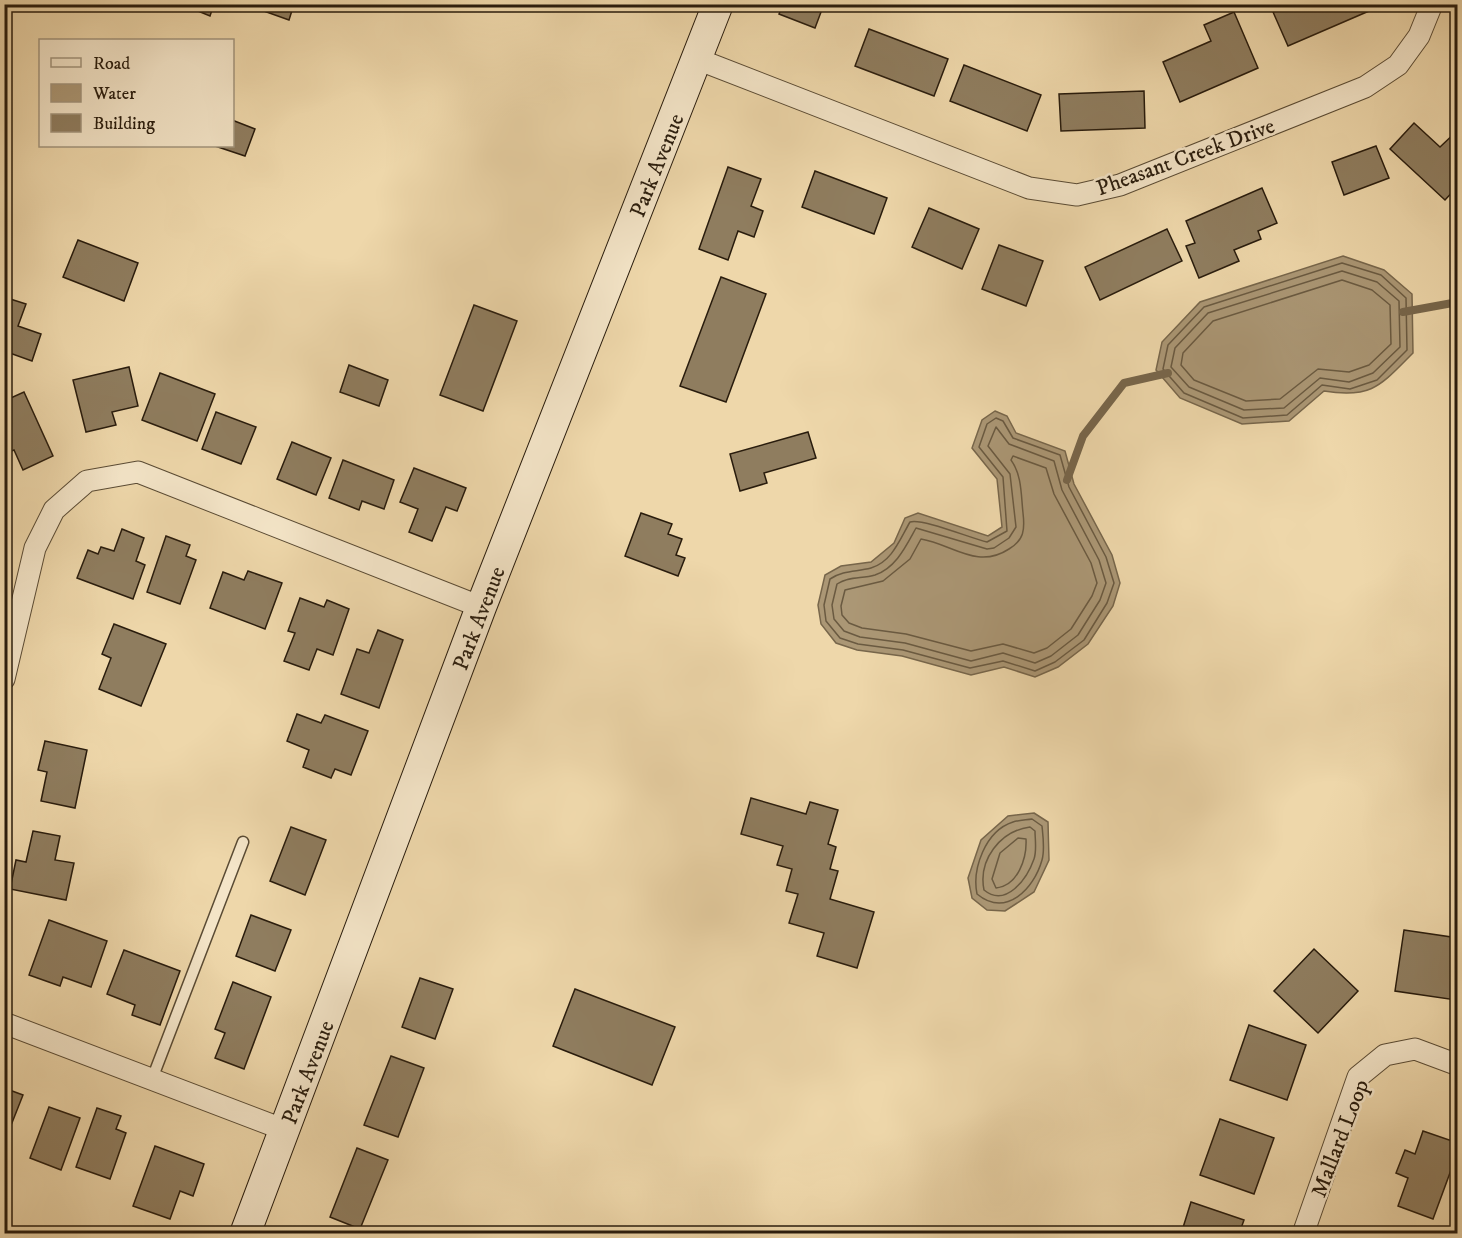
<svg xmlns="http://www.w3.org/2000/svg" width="1462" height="1238" font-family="'IM FELL DW Pica',serif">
<rect width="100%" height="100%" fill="#eed7aa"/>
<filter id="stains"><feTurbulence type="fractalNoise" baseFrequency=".00333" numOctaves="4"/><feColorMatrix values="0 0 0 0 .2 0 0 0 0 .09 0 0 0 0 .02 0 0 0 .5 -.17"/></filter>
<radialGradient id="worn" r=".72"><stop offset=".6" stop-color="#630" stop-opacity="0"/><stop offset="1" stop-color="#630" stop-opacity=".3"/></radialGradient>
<g fill="#ab9775" stroke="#77664b" stroke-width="1.5">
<path d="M1343 256 1384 270 1412 294 1413 353C1381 385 1372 399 1324 391L1289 421 1242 424 1180 398 1156 370 1162 342 1200 302Z"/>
<polygon points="995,411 1007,416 1016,433 1065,451 1074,484 1112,555 1120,583 1113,606 1088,644 1058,667 1035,677 1004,667 971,675 902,656 857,650 836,643 821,624 818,605 825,575 841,566 871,562 894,543 905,518 918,513 988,536 1002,527 997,479 972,448 982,420"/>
<polygon points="1034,813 1048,822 1049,860 1034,892 1005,911 987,910 972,898 968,878 981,840 1008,816"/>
</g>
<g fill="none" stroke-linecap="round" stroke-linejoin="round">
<g stroke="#6a5a41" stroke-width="1.5">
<polygon points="1342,263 1381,275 1406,298 1407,350 1377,380 1350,389 1322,385 1287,415 1243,418 1184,393 1163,369 1168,345 1204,307"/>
<polygon points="1342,271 1377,282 1399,301 1400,347 1373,373 1349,382 1320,378 1284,408 1244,410 1189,387 1171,367 1175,348 1208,313"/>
<polygon points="1342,280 1372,290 1390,305 1391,344 1369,365 1349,372 1318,369 1280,399 1246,401 1194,380 1181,365 1183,353 1213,321"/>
<path d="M996 418 1003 421 1013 438 1060 455 1069 487 1106 557 1114 583 1107 603 1084 640 1055 662 1035 671 1003 661 970 668 903 650 858 644 840 638 826 621 824 605 830 579C844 570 856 572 871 568 892 562 900 539 910 522 922 518 970 538 987 542L1007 531 1003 477 979 447 987 424Z"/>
<path d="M996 427 1009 444 1054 461 1062 490 1099 560 1106 583 1100 600 1078 635 1051 656 1035 663 1003 653 971 661 905 643 860 637 844 631 834 619 832 605 837 584C849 576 862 579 875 575 896 568 906 546 916 528L987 549 994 548 1009 538 1016 527 1010 474 988 446Z"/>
<path d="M1013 456 1046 468 1054 494 1091 563 1097 583 1092 596 1071 629 1047 648 1034 653 1003 644 971 651 906 634 862 628 849 623 842 615 841 606 845 590 883 581 910 559 921 539C952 544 977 570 1009 549 1024 540 1025 530 1023 513 1021 495 1022 475 1011 460Z"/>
<path d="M1032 819 1042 826C1043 836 1045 850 1042 860 1034 889 1006 918 977 894 972 869 985 831 1013 822 1019 820 1026 820 1032 819Z"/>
<path d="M1030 827 1035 831C1035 839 1037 851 1034 859 1027 879 1006 908 984 890 978 860 1000 831 1030 827Z"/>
<path d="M1018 838 1026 839C1027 858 1018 886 996 888L992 879 1000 853Z"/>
</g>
<g stroke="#77664b" stroke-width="8">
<polyline points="1403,312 1458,302"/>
<polyline points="1067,480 1083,436 1124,383 1168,373"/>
</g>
</g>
<g fill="#8f7d5f" stroke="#291c0d" stroke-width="1.5">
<polygon points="181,4 214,4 210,16"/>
<polygon points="263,4 294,4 289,20 261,10"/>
<polygon points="783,4 824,4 815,28 779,14"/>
<polygon points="1291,4 1366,4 1369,11 1288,46 1273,12"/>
<polygon points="1234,12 1258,68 1180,102 1163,62 1211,41 1204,25"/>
<polygon points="869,29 948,59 934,96 855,66"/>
<polygon points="964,65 1041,95 1027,131 950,101"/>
<polygon points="1144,91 1145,128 1061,131 1059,94"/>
<polygon points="232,120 255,129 245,156 215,146 232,146"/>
<polygon points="1414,123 1440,147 1458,130 1458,186 1445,200 1390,149"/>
<polygon points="1376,146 1389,178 1344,195 1332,162"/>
<polygon points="728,167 761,179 751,206 763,211 754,237 738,231 728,260 699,249"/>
<polygon points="815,171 887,198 874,234 802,207"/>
<polygon points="1262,188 1277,223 1258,231 1261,239 1234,250 1239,261 1199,278 1186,246 1195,243 1186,221"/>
<polygon points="929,208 979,229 962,269 912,247"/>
<polygon points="1167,229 1182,261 1100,300 1085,267"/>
<polygon points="78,240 138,263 124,301 63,277"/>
<polygon points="999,245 1043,261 1026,306 982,289"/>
<polygon points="721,277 766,294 726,402 680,386"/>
<polygon points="4,297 26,304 18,326 41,334 32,361 4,351"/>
<polygon points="474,305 517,321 483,411 440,395"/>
<polygon points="349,365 388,380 379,406 340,392"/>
<polygon points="129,367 138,406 112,412 116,425 86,432 73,380"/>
<polygon points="160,373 215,394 197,441 142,420"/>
<polygon points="24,392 53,456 23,470 14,450 4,454 4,401"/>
<polygon points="216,412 256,427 241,464 202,449"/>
<polygon points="808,432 816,458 764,473 767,483 740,491 730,454"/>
<polygon points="292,442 331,458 316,495 277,479"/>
<polygon points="343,460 394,480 384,509 362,501 359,510 329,498"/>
<polygon points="414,468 466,488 457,511 446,507 432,541 409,532 418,509 400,502"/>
<polygon points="641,513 672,524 668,534 682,539 676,555 685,558 678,576 625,556"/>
<polygon points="122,529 144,538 136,561 145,565 133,599 77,578 88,550 98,554 101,547 114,551"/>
<polygon points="166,536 190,545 186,556 196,560 180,604 147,592"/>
<polygon points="248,571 282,583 265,629 210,608 223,572 244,580"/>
<polygon points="300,598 324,607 327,600 349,609 333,655 317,649 309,670 284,661 295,633 288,631"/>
<polygon points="114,624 166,644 141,706 99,689 111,658 102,654"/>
<polygon points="378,630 403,640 379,708 341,694 357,649 369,653"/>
<polygon points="297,714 321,723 325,715 368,731 351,775 335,769 331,778 303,767 309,750 287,741"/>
<polygon points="45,741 87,750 75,808 41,801 47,772 38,770"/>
<polygon points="751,798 806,814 810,802 838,810 828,844 836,847 830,869 838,871 830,899 874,912 857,968 817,956 824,933 789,923 798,894 786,891 792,869 777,865 783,846 741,834"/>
<polygon points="291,827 326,840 305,895 270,881"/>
<polygon points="33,831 60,836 55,860 74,863 66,900 10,889 16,860 26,862"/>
<polygon points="251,915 291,930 275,971 236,956"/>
<polygon points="49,920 107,941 91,987 63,977 60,986 29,975"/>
<polygon points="1404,930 1458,938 1456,1000 1395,991"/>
<polygon points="1314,949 1358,991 1318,1033 1274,991"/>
<polygon points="124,950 180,971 160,1025 132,1015 135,1005 107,994"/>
<polygon points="420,978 453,989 435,1039 402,1027"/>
<polygon points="233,982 271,997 244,1069 215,1058 225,1033 215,1029"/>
<polygon points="575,989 675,1027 652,1085 553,1046"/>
<polygon points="1249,1025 1306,1045 1287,1100 1230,1080"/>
<polygon points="391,1056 424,1068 398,1137 364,1125"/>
<polygon points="4,1088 23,1095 4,1143"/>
<polygon points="49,1107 80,1118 61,1170 30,1158"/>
<polygon points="97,1108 121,1116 116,1129 126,1133 110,1179 76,1167"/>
<polygon points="1220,1119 1274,1138 1254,1194 1200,1175"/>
<polygon points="1423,1131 1458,1143 1458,1151 1433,1219 1398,1206 1408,1178 1396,1173 1405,1150 1415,1154"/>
<polygon points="155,1146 204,1164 193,1196 180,1191 170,1219 133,1206"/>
<polygon points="357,1148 388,1160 360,1229 330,1217"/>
<polygon points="1191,1202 1244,1220 1239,1234 1181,1234"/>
</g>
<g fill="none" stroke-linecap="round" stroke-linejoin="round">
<defs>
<polyline id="lane" points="152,1079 243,842"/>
<g id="street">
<polyline points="697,59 1029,188 1077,195 1120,185 1365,87 1398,65 1419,36 1432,4"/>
<polyline points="4,679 35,548 54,510 87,481 138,472 481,607"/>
<polyline points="4,1023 285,1130"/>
<polyline points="1303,1234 1358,1077 1385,1055 1415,1049 1458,1065"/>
</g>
<polyline id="secondary" points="245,1234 481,607 718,4"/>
</defs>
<use href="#lane" stroke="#5a4b34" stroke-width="13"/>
<use href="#street" stroke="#5a4b34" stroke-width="23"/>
<use href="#secondary" stroke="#291c0d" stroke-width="32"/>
<use href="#lane" stroke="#f4e5c8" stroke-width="10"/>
<use href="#street" stroke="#f4e5c8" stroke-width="21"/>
<use href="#secondary" stroke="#f4e5c8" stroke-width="30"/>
</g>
<g text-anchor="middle" stroke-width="5" stroke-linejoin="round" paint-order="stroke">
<g font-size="22" fill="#291c0d" stroke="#f4e5c8">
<text transform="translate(1185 156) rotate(-20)" y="8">Pheasant Creek Drive</text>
<text transform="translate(656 165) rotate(-68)" y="8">Park Avenue</text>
<text transform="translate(478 618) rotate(-69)" y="8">Park Avenue</text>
<text transform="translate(307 1072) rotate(-69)" y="8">Park Avenue</text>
<text transform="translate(1339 1138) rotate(-69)" y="8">Mallard Loop</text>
</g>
</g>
<rect width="1462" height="1238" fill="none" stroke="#eed7aa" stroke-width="24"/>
<rect x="6" y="6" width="1450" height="1226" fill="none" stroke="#291c0d" stroke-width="3"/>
<rect x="12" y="12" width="1438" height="1214" fill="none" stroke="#291c0d" stroke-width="1.5"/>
<rect x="39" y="39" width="195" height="108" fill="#f4e5c8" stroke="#a3957d" stroke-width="1.5"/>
<rect x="51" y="58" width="30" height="9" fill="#f4e5c8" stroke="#a3957d" stroke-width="1.5"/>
<text x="93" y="69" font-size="18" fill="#291c0d">Road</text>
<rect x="51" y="84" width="30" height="18" fill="#ab9775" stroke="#a3957d" stroke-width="1.5"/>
<text x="93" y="99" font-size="18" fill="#291c0d">Water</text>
<rect x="51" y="114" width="30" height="18" fill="#8f7d5f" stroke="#a3957d" stroke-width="1.5"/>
<text x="93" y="129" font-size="18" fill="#291c0d">Building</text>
<rect width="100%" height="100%" filter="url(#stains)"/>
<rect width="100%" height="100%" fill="url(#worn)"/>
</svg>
